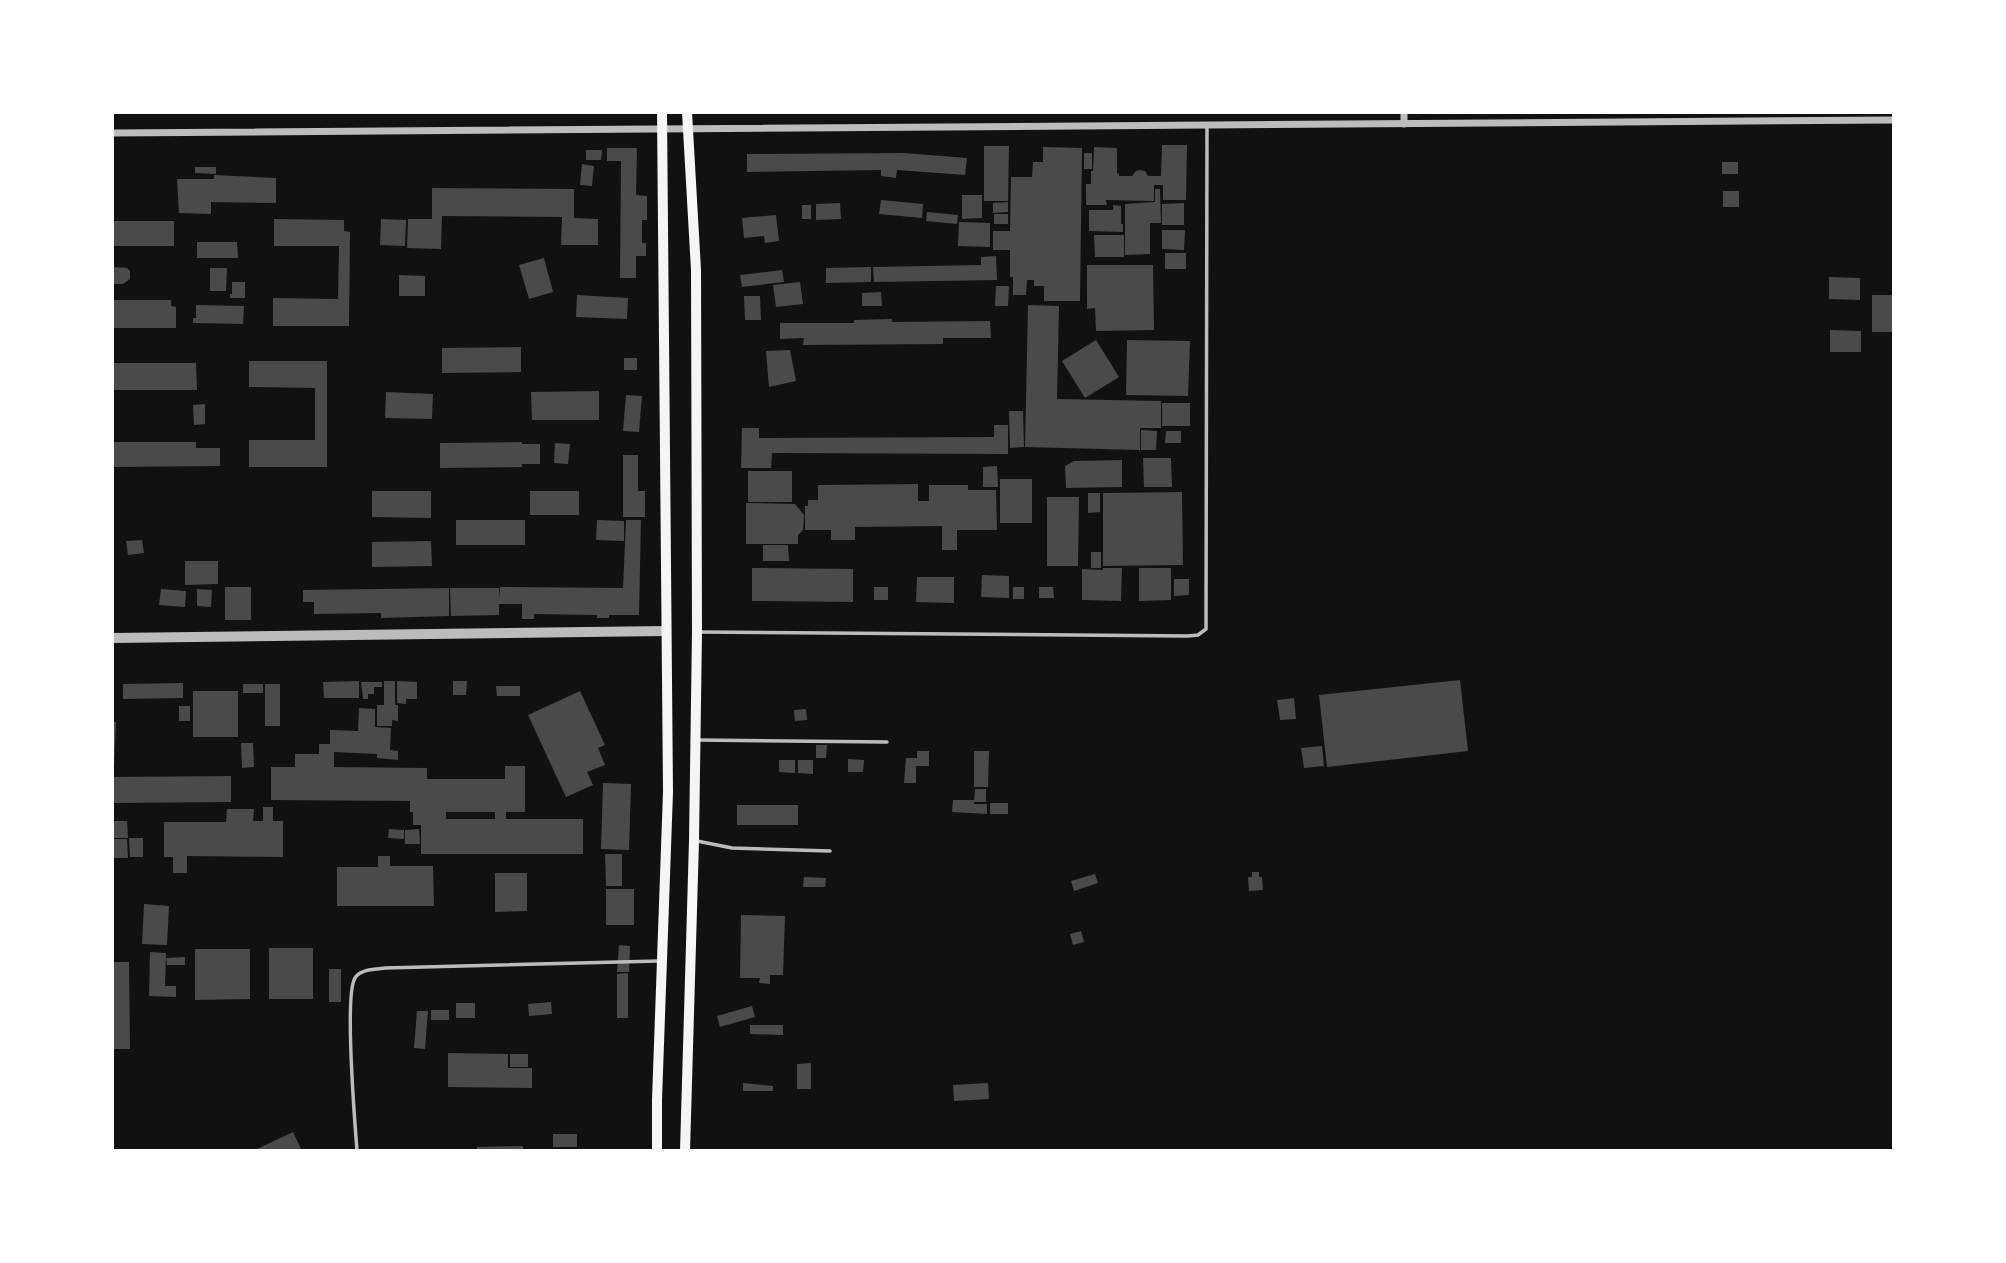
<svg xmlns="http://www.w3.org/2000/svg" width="2006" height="1263" font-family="Lora,serif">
<rect width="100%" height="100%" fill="#111"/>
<g fill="#4a4a4a" fill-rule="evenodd">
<polygon points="1162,145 1187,145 1186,200 1163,200 1163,185 1154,185 1154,201 1106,200 1107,205 1086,205 1086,184 1091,184 1091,171 1093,171 1094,147 1117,148 1117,173 1119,174 1119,176 1132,176 1136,171 1140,170 1145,171 1148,176 1161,176"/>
<polygon points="984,146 1009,146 1008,201 984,201"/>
<polygon points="1043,147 1082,148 1080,301 1044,301 1044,286 1034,286 1034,280 1027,280 1026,295 1013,295 1013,277 1010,277 1010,250 993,250 993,231 1010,231 1011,177 1032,177 1033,162 1043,162"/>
<polygon points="607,148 637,148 636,195 647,196 647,220 642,220 642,243 646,243 646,256 636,256 636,278 620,278 621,161 607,161"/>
<polygon points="586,150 602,150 601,160 586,160"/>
<polygon points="904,153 967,158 965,175 897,170 896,178 881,176 881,170 747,172 747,154"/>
<rect x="1084" y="153" width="8" height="16"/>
<rect x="1722" y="162" width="16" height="12"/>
<polygon points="582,164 594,166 592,186 580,185"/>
<polygon points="195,167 216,167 216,174 195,173"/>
<polygon points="214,175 276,178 276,203 211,202 211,214 179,213 177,179 214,179"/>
<polygon points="432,188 574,189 574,218 598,219 598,245 561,245 562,217 442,216 441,249 407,248 408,219 432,219"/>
<polygon points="1155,189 1160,189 1161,223 1150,223 1150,254 1125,255 1125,204 1155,202"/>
<rect x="1723" y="191" width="16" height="16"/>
<polygon points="962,195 982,195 982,218 962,219"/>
<polygon points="881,200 923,204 922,218 879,214"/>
<polygon points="1008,202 1008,212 993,213 993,203"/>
<polygon points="840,203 841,219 816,220 816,204"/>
<polygon points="1184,203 1184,225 1162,225 1162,204"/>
<rect x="802" y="205" width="9" height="14"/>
<polygon points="1113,205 1121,206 1121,224 1123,224 1123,232 1089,231 1089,210 1113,210"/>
<polygon points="927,212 958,215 957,224 926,221"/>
<rect x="994" y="214" width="14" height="10"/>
<polygon points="776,215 779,241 765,243 764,236 744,238 742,218"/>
<polygon points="274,219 344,220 344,231 350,232 349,326 273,326 273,298 338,299 339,246 274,246"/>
<polygon points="381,219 406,220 405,246 380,245"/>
<rect x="112" y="221" width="62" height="25"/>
<polygon points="959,222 990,223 990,247 958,246"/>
<polygon points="1162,230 1185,230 1184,250 1162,249"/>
<polygon points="1094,235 1124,235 1124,257 1095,257"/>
<polygon points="197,242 237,242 238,258 197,258"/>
<rect x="1165" y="253" width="21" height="16"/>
<polygon points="996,256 997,280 874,282 873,267 981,265 981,257"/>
<polygon points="544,258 553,292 529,299 519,265"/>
<polygon points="1087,265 1153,265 1154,330 1096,331 1095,308 1087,309"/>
<polygon points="112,267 127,268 130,271 130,279 123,284 112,284"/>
<polygon points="871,267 871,282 826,283 826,268"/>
<polygon points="210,268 227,268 226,291 210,291"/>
<polygon points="782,270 784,282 742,287 740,275"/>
<polygon points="399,275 425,276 425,296 399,296"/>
<polygon points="1829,277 1860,278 1860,300 1829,299"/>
<polygon points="232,282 245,282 245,298 230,298 230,294 232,294"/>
<polygon points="800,282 803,304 776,307 773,285"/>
<polygon points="996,286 1009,286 1008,306 995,306"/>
<polygon points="881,292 882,306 862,306 862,293"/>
<polygon points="577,295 628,298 627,319 576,317"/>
<rect x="1872" y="295" width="22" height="37"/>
<polygon points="744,296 760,296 761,320 745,320"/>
<polygon points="112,300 171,300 171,306 176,307 176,328 112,328"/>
<polygon points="196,305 244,306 243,324 193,323 193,318 196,318"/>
<polygon points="1028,305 1059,306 1057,399 1161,401 1161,428 1140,428 1140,450 1025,447"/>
<polygon points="892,319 892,322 990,321 991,338 943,338 943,344 803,345 804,338 780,339 780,323 854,323 854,320"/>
<polygon points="1830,330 1861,331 1861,352 1830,352"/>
<polygon points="1096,340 1119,377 1085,398 1062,361"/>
<polygon points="1127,340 1190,341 1188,396 1126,395"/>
<polygon points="521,347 521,372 442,373 442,348"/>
<polygon points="790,350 796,381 769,387 766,351"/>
<rect x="624" y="358" width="13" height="12"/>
<polygon points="249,361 327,361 327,467 249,467 249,440 315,440 315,388 249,387"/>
<polygon points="112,363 196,363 197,390 112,390"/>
<polygon points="599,391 599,420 532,420 531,392"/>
<polygon points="386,392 433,394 432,419 385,418"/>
<polygon points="626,395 642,396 639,432 623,431"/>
<rect x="1162" y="403" width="28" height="23"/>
<polygon points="205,404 205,424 194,425 193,405"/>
<polygon points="1009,411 1023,411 1024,447 1010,448"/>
<polygon points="994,425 1008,425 1008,454 772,453 771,468 741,468 742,428 759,428 759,438 994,437"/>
<polygon points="1141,430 1157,431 1156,450 1141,450"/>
<polygon points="1166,431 1181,431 1181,443 1165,443"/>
<polygon points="112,442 196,442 196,448 220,448 220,466 112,467"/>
<polygon points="522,442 522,444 540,444 540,464 522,464 522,467 440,468 440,443"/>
<polygon points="555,443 570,444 568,464 554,463"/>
<polygon points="623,455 638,455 638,491 645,491 645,517 623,517"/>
<polygon points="1143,458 1171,458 1172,487 1144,487"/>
<polygon points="1122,460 1122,487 1066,488 1065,466 1074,461"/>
<polygon points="997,466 998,487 983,487 983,467"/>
<rect x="748" y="471" width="44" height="31"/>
<rect x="1000" y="479" width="32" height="44"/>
<polygon points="918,484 918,501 929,501 929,485 968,485 968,490 996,490 997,530 957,530 957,550 942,550 942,526 855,527 855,540 831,540 831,530 805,530 805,506 808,506 808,500 818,500 818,485"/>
<polygon points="372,491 431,491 431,518 372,517"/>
<rect x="530" y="491" width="49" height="24"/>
<polygon points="1182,492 1183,565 1103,566 1103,493"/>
<polygon points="1088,493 1100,493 1100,512 1088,513"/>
<polygon points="1047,497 1079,497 1078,566 1047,566"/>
<polygon points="746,503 795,504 804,515 803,530 798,535 798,544 746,544"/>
<rect x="456" y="520" width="69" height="25"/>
<polygon points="597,520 624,521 624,541 596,540"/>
<polygon points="626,520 641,520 639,615 609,615 609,618 597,618 597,615 534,614 534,619 522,619 522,604 499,604 499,615 451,616 450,588 499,588 500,598 500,587 623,588"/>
<polygon points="142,540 144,553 128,555 126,541"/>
<polygon points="431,541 432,566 372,567 372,542"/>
<polygon points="763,545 788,545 789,561 763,561"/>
<rect x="1091" y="552" width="10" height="16"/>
<polygon points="185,561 218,561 218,584 185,585"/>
<polygon points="752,568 853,569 853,602 752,601"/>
<polygon points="1103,568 1122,568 1121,601 1082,600 1082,569 1103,570"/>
<polygon points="1139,568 1171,568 1171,600 1139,601"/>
<polygon points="982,575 1009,576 1009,598 981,597"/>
<polygon points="917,577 954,577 954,603 916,602"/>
<polygon points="1174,579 1189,579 1189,595 1174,596"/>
<rect x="225" y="587" width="26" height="33"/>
<rect x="874" y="587" width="14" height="13"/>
<rect x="1013" y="587" width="11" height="12"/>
<polygon points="1039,587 1053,587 1054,598 1039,598"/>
<polygon points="449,588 449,616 381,618 381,613 314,614 314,602 303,602 303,590"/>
<polygon points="161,589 186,591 185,607 159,605"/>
<polygon points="197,589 212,590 211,607 197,606"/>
<polygon points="1460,680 1468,751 1327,767 1319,695"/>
<polygon points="359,681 359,698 324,698 323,682"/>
<polygon points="384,681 395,681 395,705 398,705 398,721 392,720 392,726 377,726 377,705 384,705"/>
<polygon points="397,681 417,682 417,699 406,699 406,704 397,703"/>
<polygon points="453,681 467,681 466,695 453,695"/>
<polygon points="361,682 382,682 382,687 374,687 374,694 368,694 368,699 363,699"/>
<polygon points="183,683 183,698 123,699 123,684"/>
<rect x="243" y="684" width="20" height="9"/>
<rect x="265" y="684" width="15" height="42"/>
<polygon points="496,686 520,686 520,696 497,696"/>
<rect x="193" y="691" width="45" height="46"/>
<polygon points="580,691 605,745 598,748 605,765 587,772 593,785 566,797 528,715"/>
<polygon points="1294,698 1296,719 1280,720 1277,700"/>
<rect x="179" y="706" width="11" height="15"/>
<path d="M359 708 375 709V727L391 728 390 750 398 751V760L377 758V754L334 752V767L427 768V779H505V766H525V812H506V819H583V854H421V825H413V812H410V801L271 800V767H295V754H319V744H330V730L358 731ZM446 812H495V819H446Z"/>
<polygon points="806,709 807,720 795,721 794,710"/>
<polygon points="112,722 116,722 114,767 112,767"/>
<polygon points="241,743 253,743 254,767 242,768"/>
<polygon points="816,745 827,745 826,758 816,758"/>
<polygon points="1322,746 1324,766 1304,768 1301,748"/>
<polygon points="917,751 929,751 929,766 916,766 916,783 904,783 906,758 917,758"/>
<polygon points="974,751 989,751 988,787 974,787"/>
<polygon points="848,759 864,760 863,772 848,772"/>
<polygon points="779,760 795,760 795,773 779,772"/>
<polygon points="798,760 813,760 813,774 798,773"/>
<polygon points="231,776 231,802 112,803 112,777"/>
<polygon points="603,783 631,784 629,850 601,849"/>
<polygon points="975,789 986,789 986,802 974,802"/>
<polygon points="953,800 974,800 974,804 987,804 987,814 952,812"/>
<rect x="990" y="803" width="18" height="11"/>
<rect x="737" y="805" width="61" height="20"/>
<polygon points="263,807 273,807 273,821 283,821 283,857 187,856 187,873 173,873 173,857 164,857 164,822 226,822 227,809 254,809 253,821 263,821"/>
<polygon points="112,821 127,821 128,838 112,838"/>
<polygon points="389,829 404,830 404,839 388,838"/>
<polygon points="419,829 420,844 405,844 405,830"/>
<polygon points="129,838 143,838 143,857 130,857"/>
<polygon points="112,839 127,839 128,858 112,858"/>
<polygon points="605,854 622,854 622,886 606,886"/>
<polygon points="378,856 390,856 390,866 433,866 434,906 337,906 337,867 378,867"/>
<polygon points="1252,872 1259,872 1259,877 1262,877 1263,890 1249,891 1248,877 1252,877"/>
<polygon points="495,873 527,873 527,911 495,912"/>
<polygon points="1095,874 1098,883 1074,891 1071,881"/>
<polygon points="804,877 826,878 825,887 803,887"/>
<rect x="606" y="889" width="28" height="36"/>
<polygon points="144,904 169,906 167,945 142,944"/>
<polygon points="741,915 785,916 783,975 770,975 770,984 759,983 760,978 740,978"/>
<polygon points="1081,931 1084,942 1073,945 1070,934"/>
<polygon points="619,945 630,946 629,972 617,972"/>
<rect x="269" y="948" width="44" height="51"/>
<polygon points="195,949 250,949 250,999 195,1000"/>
<polygon points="150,952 166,953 165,986 176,986 176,997 149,996"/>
<polygon points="185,957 185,965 167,965 166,958"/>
<polygon points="112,962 129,962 130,1049 112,1049"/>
<rect x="329" y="969" width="12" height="33"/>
<polygon points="628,973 628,1018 617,1018 617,974"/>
<polygon points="551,1002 552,1014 529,1016 528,1004"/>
<rect x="456" y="1003" width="19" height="15"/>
<polygon points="752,1006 755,1017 720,1027 717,1016"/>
<rect x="431" y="1010" width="18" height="10"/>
<polygon points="417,1011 428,1011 425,1049 414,1048"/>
<polygon points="750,1025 783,1025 783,1035 750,1034"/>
<polygon points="448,1053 508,1054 508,1068 532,1068 532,1088 448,1087"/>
<rect x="510" y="1054" width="18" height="13"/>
<polygon points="811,1063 811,1089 797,1089 797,1064"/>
<polygon points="743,1083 773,1086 773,1091 743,1091"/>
<polygon points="988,1083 989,1099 954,1101 953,1085"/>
<polygon points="293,1132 302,1151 253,1151"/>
<rect x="553" y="1134" width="24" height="13"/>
<polygon points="523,1146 523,1151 477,1151 477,1147"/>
</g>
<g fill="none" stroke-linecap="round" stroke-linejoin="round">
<g stroke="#bcbcbc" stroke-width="3.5">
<polyline points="698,632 1188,636 1198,635 1206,629 1207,126"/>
<polyline points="696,740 887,742"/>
<polyline points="697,841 732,848 830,851"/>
<path d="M357 1151C355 1123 344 995 355 978 360 969 376 969 385 968L659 961"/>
</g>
<g stroke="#bcbcbc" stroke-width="7">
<polyline points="1404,124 1404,112"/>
<polyline points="112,133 1894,120"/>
</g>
<polyline stroke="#bcbcbc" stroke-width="10" points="112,638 666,631"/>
<g stroke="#f5f5f5" stroke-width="10">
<polyline points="657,1151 657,1100 668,792 662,112"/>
<polyline points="685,1151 694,841 697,632 696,270 687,112"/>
</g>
</g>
<rect width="2006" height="1263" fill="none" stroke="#ffffff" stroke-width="228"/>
</svg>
